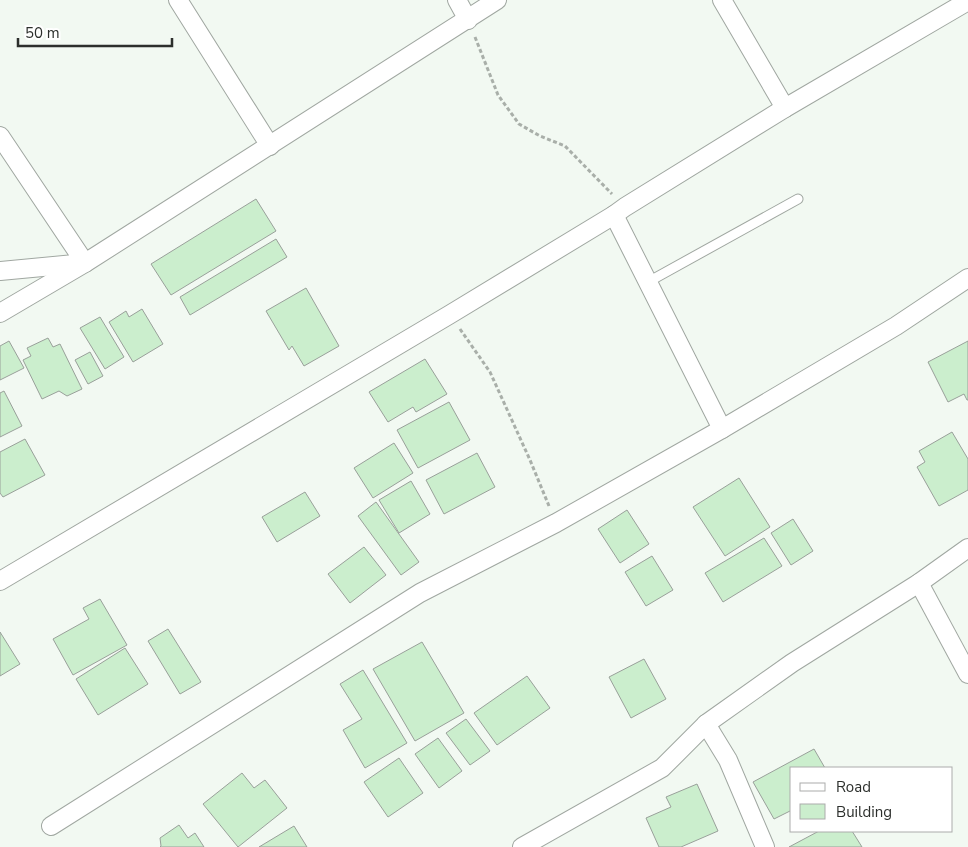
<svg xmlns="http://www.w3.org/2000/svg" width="968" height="847" font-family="'Nunito Sans',sans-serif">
<rect width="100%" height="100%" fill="#f2f9f2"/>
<g fill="#cbeecd" stroke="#99a09a">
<polygon points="256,199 276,231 171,295 151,264"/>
<polygon points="276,239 287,257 190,315 180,297"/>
<polygon points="306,288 339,346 304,366 292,346 289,350 266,311"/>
<polygon points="142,309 163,344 133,362 109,322 126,311 129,317"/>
<polygon points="100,317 124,357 105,369 80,328"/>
<polygon points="48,338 53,347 60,344 82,389 67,396 59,391 42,399 23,360 31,356 27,348"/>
<polygon points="9,341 24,368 0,380 0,346"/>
<polygon points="968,341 968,400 967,400 964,394 948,402 928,362"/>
<polygon points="90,352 103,376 88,384 75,360"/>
<polygon points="425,359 447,394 416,412 413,407 388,422 369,392"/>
<polygon points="4,391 22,426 0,437 0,393"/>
<polygon points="449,402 470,440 418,468 397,430"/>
<polygon points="952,432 968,459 968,490 939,506 917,467 925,462 919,451"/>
<polygon points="25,439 45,475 3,497 0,493 0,452"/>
<polygon points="394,443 413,473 373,498 354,468"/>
<polygon points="477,453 495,487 444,514 426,480"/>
<polygon points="739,478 770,527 725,556 693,507"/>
<polygon points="411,481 430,514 399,533 379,500"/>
<polygon points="305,492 320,516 277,542 262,517"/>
<polygon points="376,502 419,562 401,575 358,516"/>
<polygon points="627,510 649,544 620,563 598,529"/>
<polygon points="793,519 813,551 791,565 771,533"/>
<polygon points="764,538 782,566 723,602 705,573"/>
<polygon points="364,547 386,575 350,603 328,574"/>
<polygon points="652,556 673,590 646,606 625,572"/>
<polygon points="100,599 127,645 73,675 53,639 89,619 83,608"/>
<polygon points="168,629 201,682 180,694 148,641"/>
<polygon points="0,632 20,664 0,676"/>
<polygon points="422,642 464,713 415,741 373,669"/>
<polygon points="125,648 148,684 98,715 76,679"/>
<polygon points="644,659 666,699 631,718 609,677"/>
<polygon points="363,670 407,743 365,768 343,730 362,719 340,684"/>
<polygon points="527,676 550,708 497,745 474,713"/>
<polygon points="466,719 490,751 470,765 446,733"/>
<polygon points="438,738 462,771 439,788 415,754"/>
<polygon points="814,749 825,768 792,768 792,810 774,819 753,782"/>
<polygon points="399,758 423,793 388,817 364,782"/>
<polygon points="242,773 254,788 265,780 287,808 238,847 203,804"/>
<polygon points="697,784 718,831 681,847 659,847 646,818 671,807 666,797"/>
<polygon points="179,825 188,838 195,833 204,847 160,847 161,846 160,838"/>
<polygon points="294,826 307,847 259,847"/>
<polygon points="819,831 852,831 862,847 789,847"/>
</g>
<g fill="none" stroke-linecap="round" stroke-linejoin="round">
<defs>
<polyline id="service" points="648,282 798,199"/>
<g id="minor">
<polyline points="178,0 270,146"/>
<polyline points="457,0 468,20"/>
<polyline points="722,0 785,108"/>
<polyline points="0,136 85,263 0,271"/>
<polyline points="614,215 722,429"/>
<polyline points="0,313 85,263 497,0"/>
<polyline points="0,581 449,315 614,215 625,207 785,108 968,1"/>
<polyline points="919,583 968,674"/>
<polyline points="706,724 728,760 765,847"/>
<polyline points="51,826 420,593 556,523 722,429 896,326 968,278"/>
<polyline points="522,847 662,768 706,724 792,663 919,583 968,548"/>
</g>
</defs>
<use href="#service" stroke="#a0a7a1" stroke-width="11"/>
<use href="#minor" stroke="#a0a7a1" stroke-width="20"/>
<g stroke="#a9afa9" stroke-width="3" stroke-dasharray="4 2.5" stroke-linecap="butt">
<polyline points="475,37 498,95 519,124 540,136 565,146 612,194"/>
<polyline points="460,329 490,372 530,460 549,506"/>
</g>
<use href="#service" stroke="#fff" stroke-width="9"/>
<use href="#minor" stroke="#fff" stroke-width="18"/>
</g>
<rect x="790" y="767" width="162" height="65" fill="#ffffff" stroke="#abacab"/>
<rect x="800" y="783" width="25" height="8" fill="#ffffff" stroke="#abacab"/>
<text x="836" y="792" font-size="15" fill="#2c2f2c">Road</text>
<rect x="800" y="804" width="25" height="15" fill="#cbeecd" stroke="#abacab"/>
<text x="836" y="817" font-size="15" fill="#2c2f2c">Building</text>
<path d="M18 38v8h154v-8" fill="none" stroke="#2c2f2c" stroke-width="2.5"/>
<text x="25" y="38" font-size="15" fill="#2c2f2c" stroke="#ffffff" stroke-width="4" paint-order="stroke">50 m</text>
</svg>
